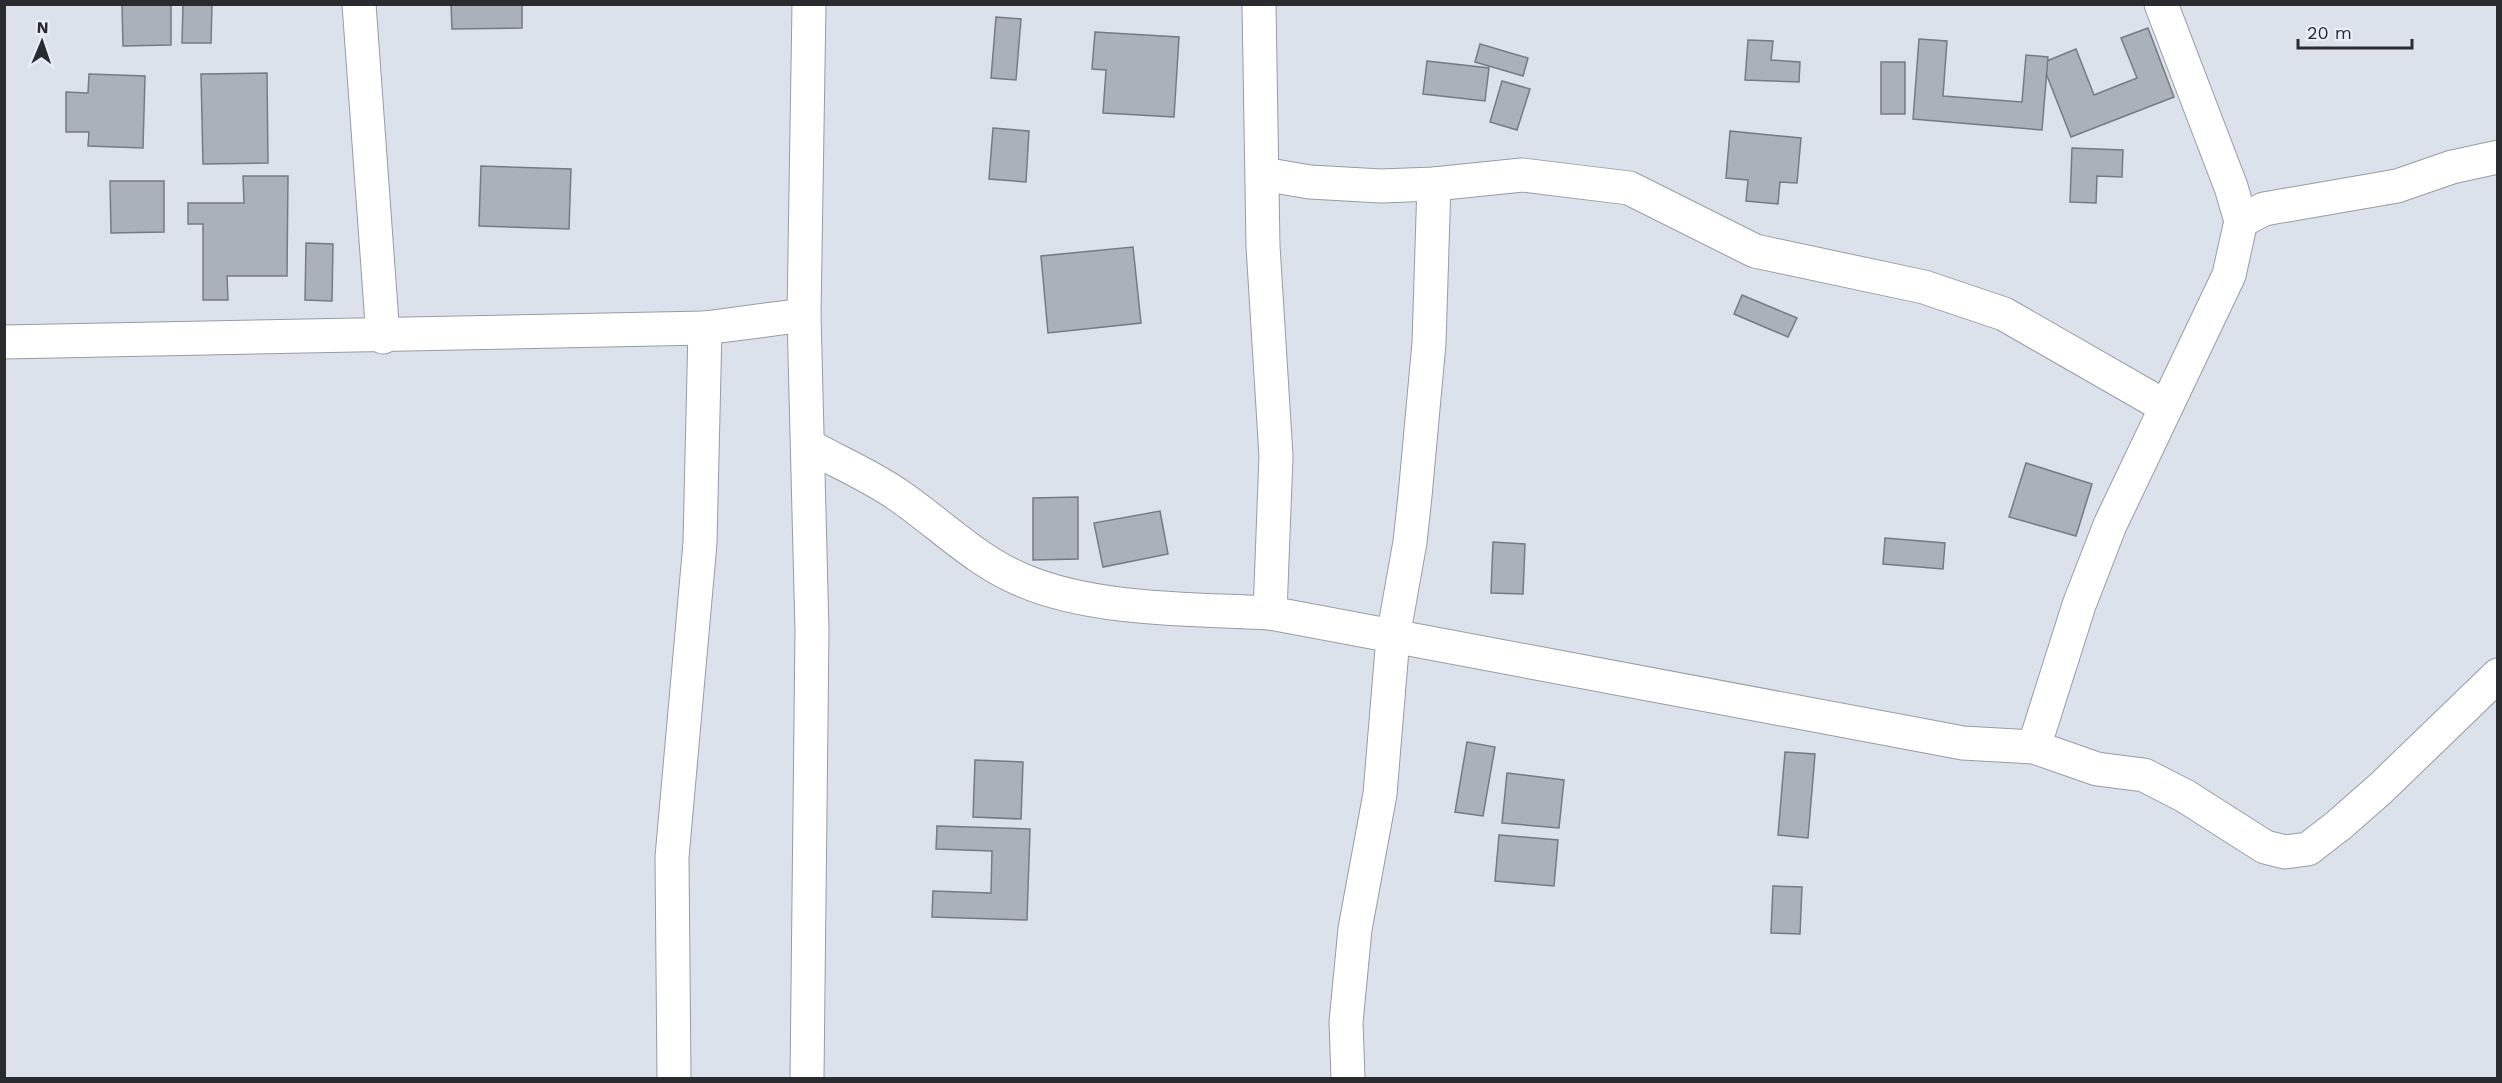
<svg xmlns="http://www.w3.org/2000/svg" width="2502" height="1083" font-family="'Work Sans',sans-serif">
<rect width="100%" height="100%" fill="#dce2ec"/>
<g fill="#abb1bb" stroke="#757b84" stroke-width="1.5">
<polygon points="122,4 171,4 171,45 123,46"/>
<polygon points="183,4 212,4 211,43 182,43"/>
<polygon points="451,4 522,4 522,28 452,29"/>
<polygon points="996,17 1021,19 1016,80 991,78"/>
<polygon points="2148,28 2174,97 2071,137 2042,63 2076,49 2094,95 2137,78 2121,38"/>
<polygon points="1095,32 1179,37 1174,117 1103,113 1106,70 1092,69"/>
<polygon points="1919,39 1947,41 1943,96 2022,102 2026,55 2048,57 2042,130 1913,119"/>
<polygon points="1748,40 1773,41 1771,60 1800,62 1799,82 1745,80"/>
<polygon points="1480,44 1528,58 1523,76 1475,62"/>
<polygon points="1427,61 1489,68 1485,101 1423,94"/>
<rect x="1881" y="62" width="24" height="52"/>
<polygon points="267,73 268,163 203,164 201,74"/>
<polygon points="89,74 145,76 143,148 88,146 89,132 66,132 66,92 88,93"/>
<polygon points="1502,81 1530,89 1517,130 1490,122"/>
<polygon points="993,128 1029,131 1026,182 989,179"/>
<polygon points="1730,131 1801,138 1797,183 1780,182 1778,204 1746,201 1748,180 1726,178"/>
<polygon points="2072,148 2123,150 2122,177 2097,176 2096,203 2070,202"/>
<polygon points="481,166 571,169 569,229 479,226"/>
<polygon points="243,176 288,176 287,276 227,276 228,300 203,300 203,224 188,224 188,203 244,203"/>
<polygon points="110,181 164,181 164,232 111,233"/>
<polygon points="306,243 333,244 332,301 305,300"/>
<polygon points="1133,247 1141,323 1048,333 1041,256"/>
<polygon points="1742,295 1797,318 1788,337 1734,314"/>
<polygon points="2026,463 2092,484 2076,536 2009,517"/>
<polygon points="1078,497 1078,559 1033,560 1033,498"/>
<polygon points="1160,511 1168,554 1103,567 1094,523"/>
<polygon points="1885,538 1945,543 1943,569 1883,564"/>
<polygon points="1493,542 1525,544 1523,594 1491,593"/>
<polygon points="1467,742 1495,747 1483,816 1455,812"/>
<polygon points="1785,752 1815,754 1808,838 1778,835"/>
<polygon points="975,760 1023,762 1021,819 973,817"/>
<polygon points="1507,773 1564,780 1559,828 1502,823"/>
<polygon points="937,826 1030,829 1027,920 932,917 933,891 991,893 992,851 936,849"/>
<polygon points="1499,835 1558,840 1554,886 1495,881"/>
<polygon points="1773,886 1802,887 1800,934 1771,933"/>
</g>
<g fill="none" stroke-linecap="round" stroke-linejoin="round">
<defs>
<g id="minor">
<polyline points="359,4 383,337"/>
<polyline points="1259,4 1263,246 1276,456 1270,613"/>
<polyline points="1263,174 1310,182 1381,186 1434,184 1522,175 1629,188 1755,251 1924,287 2004,314 2166,407"/>
<polyline points="2241,221 2264,209 2397,186 2452,167 2498,157"/>
<polyline points="4,342 705,328 804,315"/>
<path d="M809 446C838 462 871 476 898 495 939 523 976 561 1022 580 1094 611 1193 609 1270 613L1963 743 2034 747 2097 769 2144 775 2185 796 2265 847 2285 852 2308 849 2339 825 2380 789 2498 675"/>
<polyline points="2034,747 2079,605 2110,525 2229,275 2241,221 2231,187 2161,4"/>
<polyline points="674,1078 672,857 700,543 705,328"/>
<polyline points="807,1078 812,631 804,315 809,4"/>
<polyline points="1348,1078 1346,1022 1355,929 1380,794 1393,637 1410,542 1415,496 1429,343 1434,184"/>
</g>
</defs>
<use href="#minor" stroke="#969ca6" stroke-width="35"/>
<use href="#minor" stroke="#fff" stroke-width="33"/>
</g>
<rect width="2502" height="1083" fill="none" stroke="#292b2f" stroke-width="12"/>
<g transform="translate(42 42) rotate(2)" stroke="#e9effa" stroke-width="4.5" paint-order="stroke">
<path d="M0-4.5L10 22L0 15L-10 22Z" fill="#292b2f"/>
<text y="-9" font-size="16" font-weight="bold" text-anchor="middle" fill="#292b2f">N</text>
</g>
<path d="M2298 39v9h114v-9" fill="none" stroke="#292b2f" stroke-width="3"/>
<text x="2307" y="39" font-size="18" fill="#292b2f" stroke="#e9effa" stroke-width="4.5" paint-order="stroke">20 m</text>
</svg>
